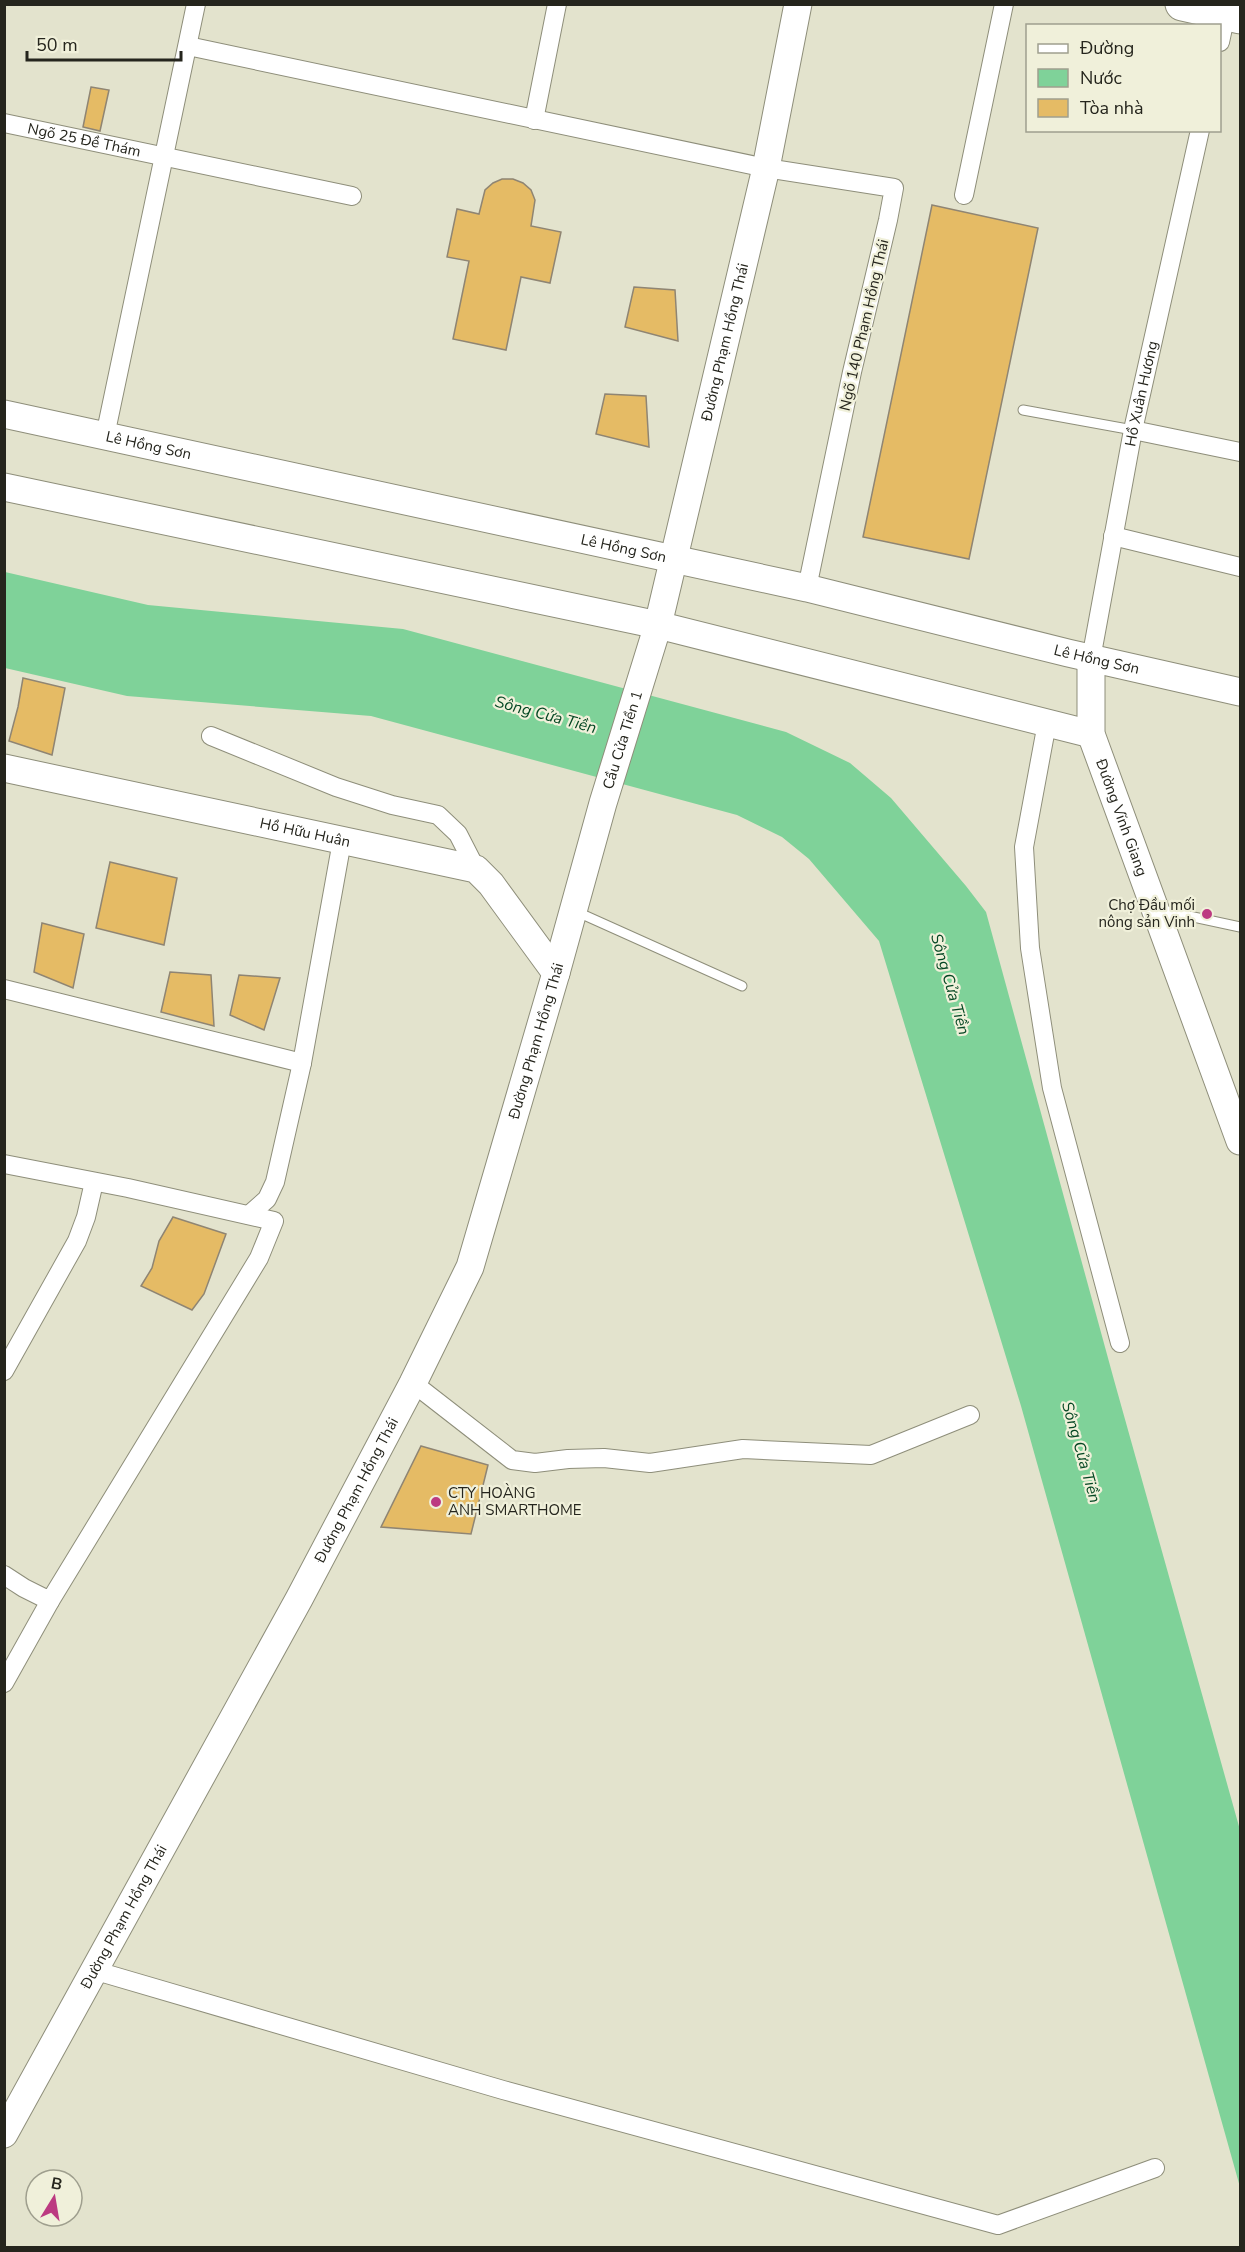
<svg xmlns="http://www.w3.org/2000/svg" width="1245" height="2252" font-family="'Nunito Sans',sans-serif">
<rect width="100%" height="100%" fill="#e3e3cd"/>
<polygon fill="#7fd299" points="5,572 148,605 403,629 786,732 850,763 891,798 966,886 986,912 1114,1380 1240,1830 1240,2187 1021,1406 879,941 809,859 782,837 737,815 371,716 127,696 5,668"/>
<g fill="#e5bb65" stroke="#8f8573" stroke-width="1.5">
<polygon points="91,87 109,90 100,131 83,127"/>
<polygon points="502,179 513,179 523,183 531,190 535,200 531,226 561,232 550,283 521,277 506,350 453,339 469,261 447,257 457,209 479,214 485,190 493,183"/>
<polygon points="932,205 1038,228 969,559 863,537"/>
<polygon points="634,287 675,290 678,341 625,327"/>
<polygon points="605,394 646,396 649,447 596,434"/>
<polygon points="23,678 65,688 52,755 9,741 18,707"/>
<polygon points="110,862 177,878 164,945 96,928"/>
<polygon points="42,923 84,934 73,988 34,972"/>
<polygon points="170,972 211,975 214,1026 161,1012"/>
<polygon points="239,975 280,978 264,1030 230,1015"/>
<polygon points="173,1217 226,1234 204,1294 192,1310 141,1286 152,1268 159,1241"/>
<polygon points="421,1446 488,1465 471,1534 381,1527"/>
</g>
<g fill="none" stroke-linecap="round" stroke-linejoin="round">
<defs>
<g id="lane">
<polyline points="1023,410 1133,430"/>
<polyline points="1161,910 1240,927"/>
<polyline points="575,911 742,986"/>
</g>
<g id="street">
<polyline points="1220,42 1226,14"/>
<polyline points="188,46 766,168 894,188 888,220 852,372 807,588"/>
<polyline points="534,120 557,4"/>
<path id="s1" d="M4 123 352 196"/>
<polyline points="964,195 1004,4"/>
<polyline points="1133,430 1240,452"/>
<polyline points="105,436 196,4"/>
<polyline points="1113,536 1240,567"/>
<path id="s2" d="M1091 659 1133 430 1200 130"/>
<polyline points="1047,723 1024,847 1030,948 1052,1088 1120,1343"/>
<polyline points="211,736 336,787 392,805 438,815 458,834 476,869"/>
<polyline points="4,989 302,1063"/>
<polyline points="4,1164 128,1188 274,1221 259,1258 50,1601 24,1588 4,1575"/>
<polyline points="249,1215 267,1199 275,1182 302,1063 342,841"/>
<polyline points="4,1371 77,1241 86,1217 94,1182"/>
<polyline points="413,1383 512,1460 535,1463 568,1459 604,1458 650,1463 743,1449 871,1455 970,1415"/>
<polyline points="4,1683 50,1601"/>
<polyline points="93,1970 503,2090 998,2225 1155,2168"/>
</g>
<g id="secondary">
<path id="s3" d="M4 414 807 588 1068 653 1240 692"/>
<polyline points="4,487 658,625 1091,734"/>
<path id="s4" d="M1091 659V734L1240 1141"/>
<path id="s5" d="M4 768 476 869 491 884 556 973"/>
<path id="s6" d="M4 2134 299 1599 413 1383 470 1267 556 973 603 803 658 625 766 168 798 4"/>
</g>
<polyline id="highway" points="1182,4 1240,17"/>
</defs>
<use href="#lane" stroke="#8e8e7a" stroke-width="11"/>
<use href="#street" stroke="#8e8e7a" stroke-width="20"/>
<use href="#secondary" stroke="#8e8e7a" stroke-width="29"/>
<use href="#highway" stroke="#8e8e7a" stroke-width="35"/>
<use href="#lane" stroke="#fff" stroke-width="9"/>
<use href="#street" stroke="#fff" stroke-width="18"/>
<use href="#secondary" stroke="#fff" stroke-width="27"/>
<use href="#highway" stroke="#fff" stroke-width="33"/>
</g>
<g fill="#bc3a81" stroke="#f0f0da" stroke-width="2">
<circle cx="1207" cy="914" r="6"/>
<circle cx="436" cy="1502" r="6"/>
</g>
<g text-anchor="middle" stroke-width="4.5" stroke-linejoin="round" paint-order="stroke">
<g font-size="15" fill="#25251d" stroke="#f0f0da">
<text dy="5" stroke="none"><textPath href="#s1" startOffset="82">Ngõ 25 Đề Thám</textPath></text>
<text transform="translate(864 325) rotate(-77)" y="5">Ngõ 140 Phạm Hồng Thái</text>
<text dy="5" stroke="none"><textPath href="#s6" startOffset="1944">Đường Phạm Hồng Thái</textPath></text>
<text dy="5" stroke="none"><textPath href="#s2" startOffset="270">Hồ Xuân Hương</textPath></text>
<text dy="5" stroke="none"><textPath href="#s3" startOffset="148">Lê Hồng Sơn</textPath></text>
<text dy="5" stroke="none"><textPath href="#s3" startOffset="634">Lê Hồng Sơn</textPath></text>
<text dy="5" stroke="none"><textPath href="#s3" startOffset="1120">Lê Hồng Sơn</textPath></text>
<text dy="5" stroke="none"><textPath href="#s6" startOffset="1533">Cầu Cửa Tiền 1</textPath></text>
<text dy="5" stroke="none"><textPath href="#s4" startOffset="164">Đường Vĩnh Giang</textPath></text>
<text dy="5" stroke="none"><textPath href="#s5" startOffset="308">Hồ Hữu Huân</textPath></text>
<text dy="5" stroke="none"><textPath href="#s6" startOffset="1220">Đường Phạm Hồng Thái</textPath></text>
<text dy="5" stroke="none"><textPath href="#s6" startOffset="734">Đường Phạm Hồng Thái</textPath></text>
<text dy="5" stroke="none"><textPath href="#s6" startOffset="248">Đường Phạm Hồng Thái</textPath></text>
</g>
<g font-size="15" fill="#25251d" stroke="#f0f0da" text-anchor="end">
<text x="1195" y="910">Chợ Đầu mối<tspan x="1195" dy="17">nông sản Vinh</tspan></text>
<text x="448" y="1498" text-anchor="start">CTY HOÀNG<tspan x="448" dy="17">ANH SMARTHOME</tspan></text>
</g>
<g font-size="16" font-style="italic" fill="#044723" stroke="#f0f0da">
<text transform="translate(546 714) rotate(15)" y="6">Sông Cửa Tiền</text>
<text transform="translate(951 984) rotate(74)" y="6">Sông Cửa Tiền</text>
<text transform="translate(1082 1452) rotate(74)" y="6">Sông Cửa Tiền</text>
</g>
</g>
<rect width="1245" height="2252" fill="none" stroke="#25251d" stroke-width="12"/>
<rect x="1026" y="24" width="195" height="108" fill="#f0f0da" stroke="#9f9f8e" stroke-width="1.5"/>
<rect x="1038" y="44" width="30" height="9" fill="#ffffff" stroke="#9f9f8e" stroke-width="1.5"/>
<text x="1080" y="54" font-size="18" fill="#25251d">Đường</text>
<rect x="1038" y="69" width="30" height="18" fill="#7fd299" stroke="#9f9f8e" stroke-width="1.5"/>
<text x="1080" y="84" font-size="18" fill="#25251d">Nước</text>
<rect x="1038" y="99" width="30" height="18" fill="#e5bb65" stroke="#9f9f8e" stroke-width="1.5"/>
<text x="1080" y="114" font-size="18" fill="#25251d">Tòa nhà</text>
<g transform="translate(54 2198) rotate(11)"><circle r="28" fill="#f0f0da" stroke="#9f9f8e" stroke-width="1.5"/>
<path d="M0-4.5L10 22L0 15L-10 22Z" fill="#bc3a81"/>
<text y="-9" font-size="16" font-weight="bold" text-anchor="middle" fill="#25251d">B</text>
</g>
<path d="M27 51v9h154v-9" fill="none" stroke="#25251d" stroke-width="3"/>
<text x="36" y="51" font-size="18" fill="#25251d" stroke="#f0f0da" stroke-width="4.5" paint-order="stroke">50 m</text>
</svg>
